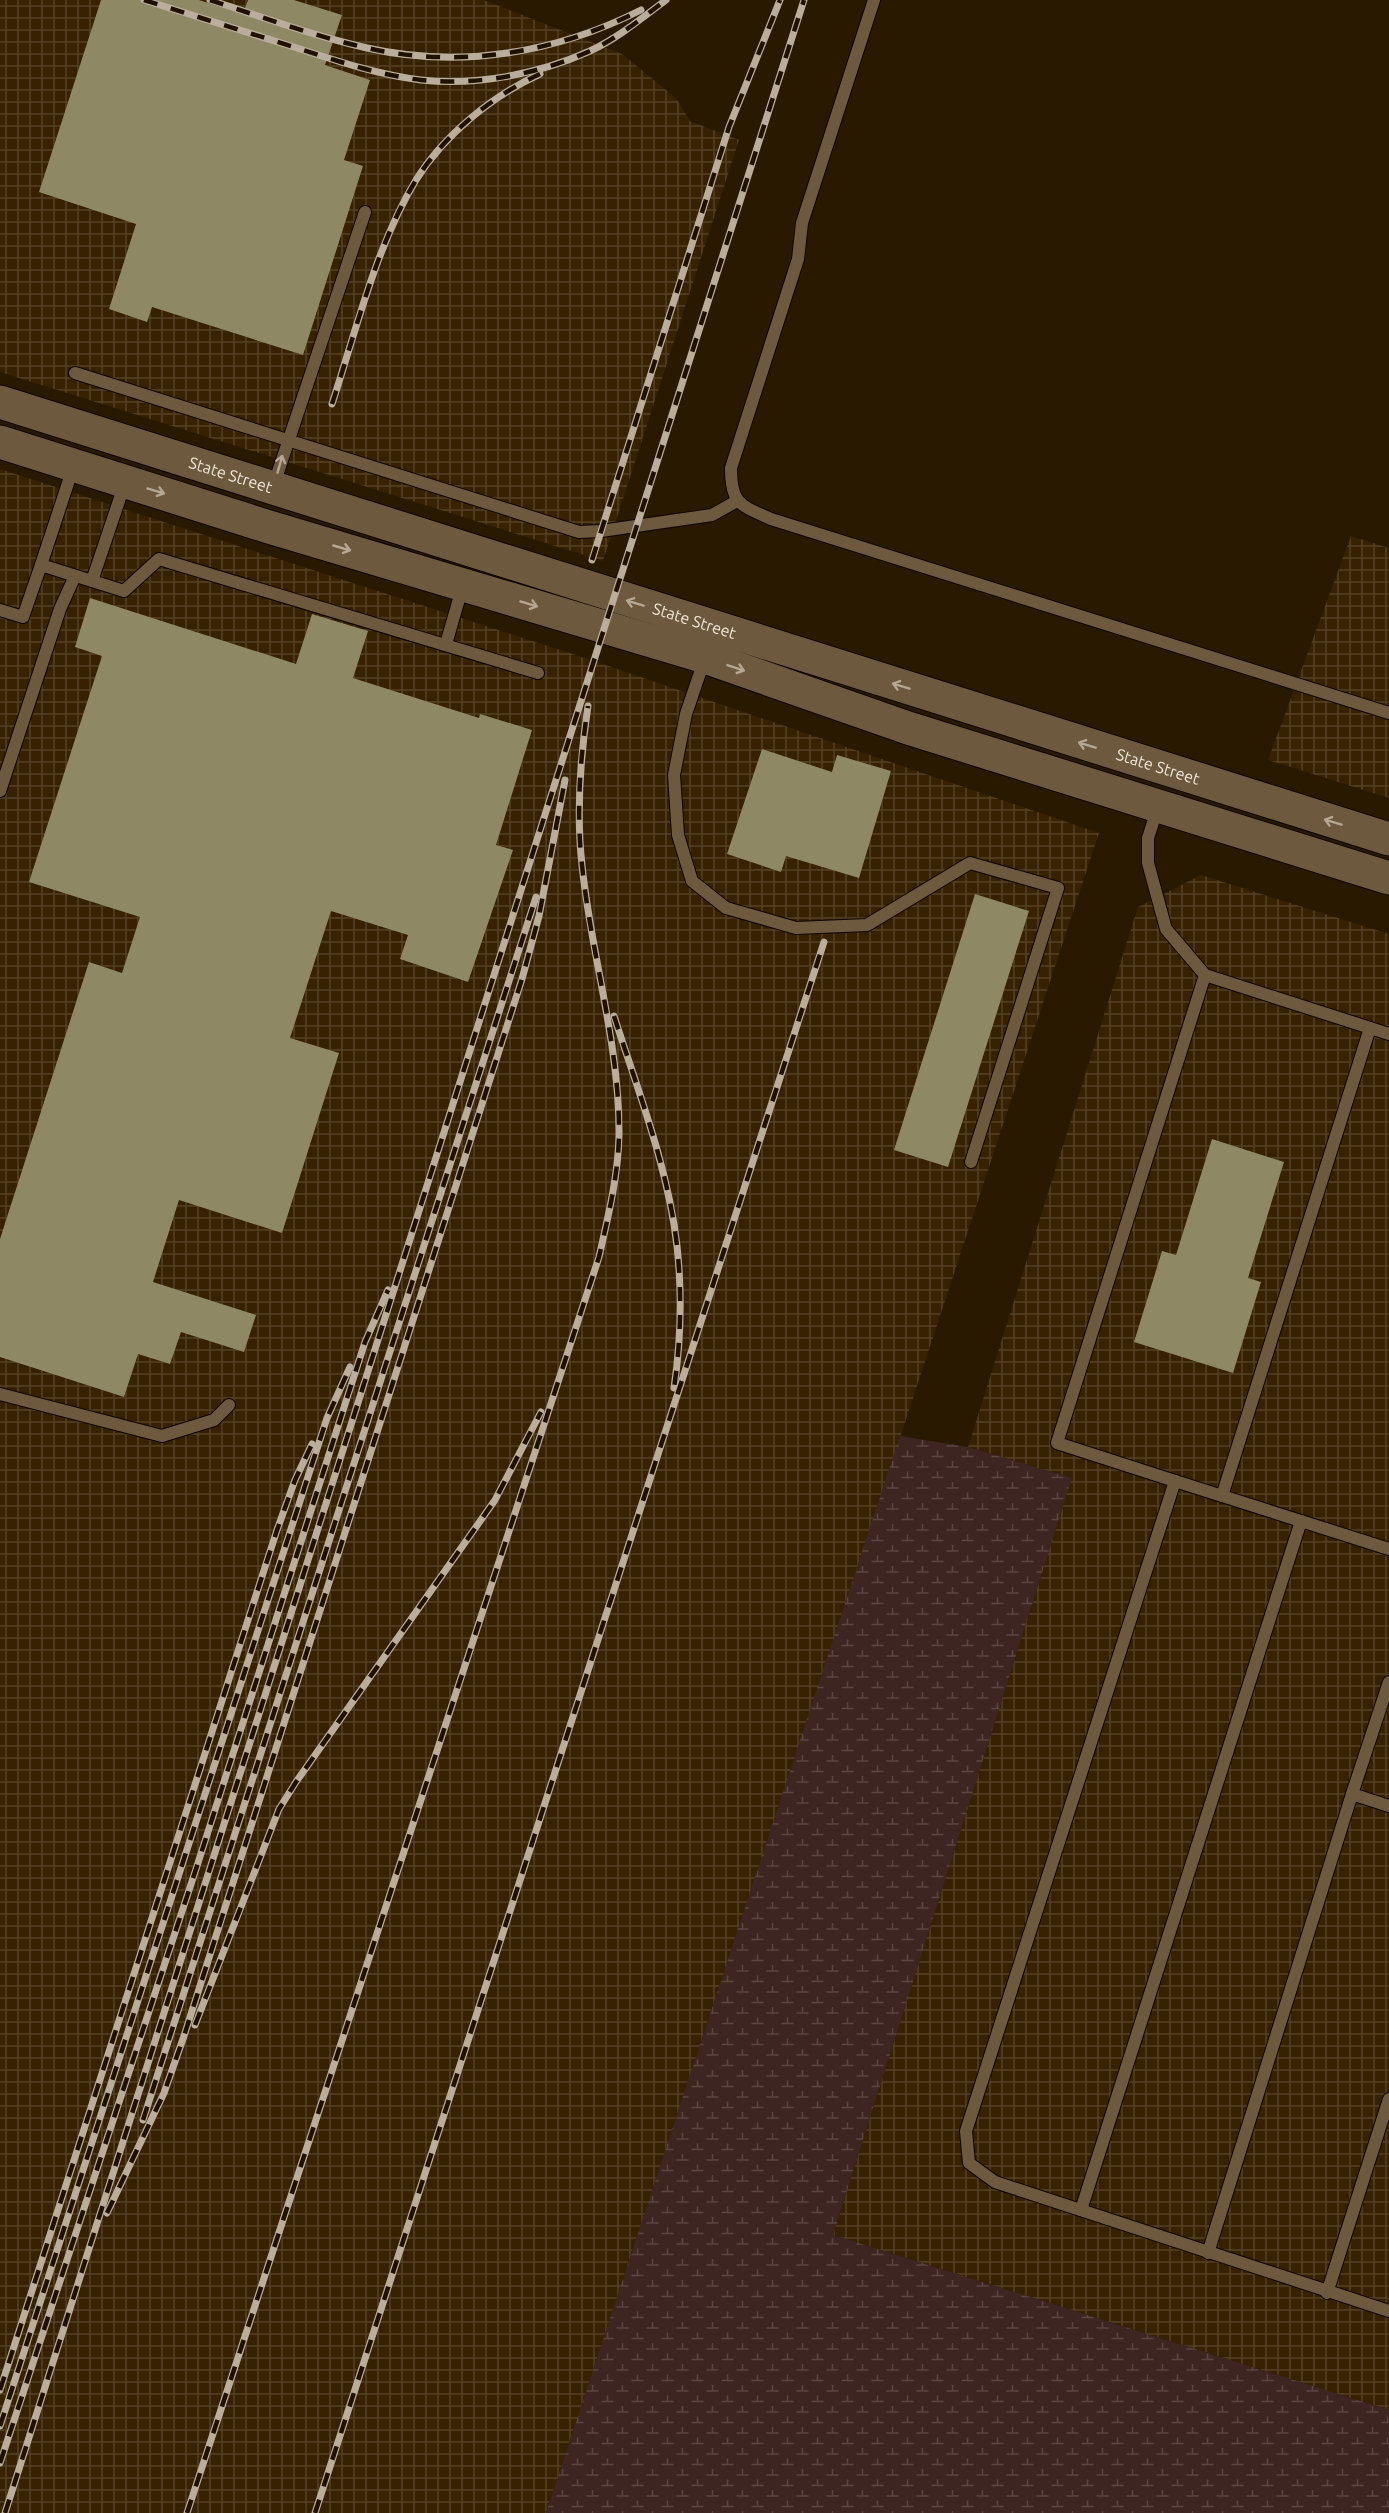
<svg xmlns="http://www.w3.org/2000/svg" width="1389" height="2513" font-family="Ubuntu,sans-serif">
<defs>
<pattern id="industrial-grid" width="8" height="8" patternUnits="userSpaceOnUse" patternTransform="scale(1.5)"><rect width="8" height="8" fill="#362100"/><path d="M0 4h8M4 0v8" fill="none" stroke="#544124"/></pattern>
<pattern id="wetland-marsh" width="20" height="14" patternUnits="userSpaceOnUse" patternTransform="scale(1.5)"><rect width="20" height="14" fill="#3d2522"/><path d="M1 5h8M5 5V1M11 12h8M15 12V8" fill="none" stroke="#5a4541"/></pattern>
</defs>
<rect width="100%" height="100%" fill="#291900"/>
<g fill="url(#industrial-grid)">
<polygon points="0,0 484,0 622,54 676,98 690,121 739,140 603,561 0,372"/>
<polygon points="0,469 582,657 1099,833 546,2513 0,2513"/>
<polygon points="1351,536 1389,548 1389,798 1268,760"/>
<polygon points="1201,875 1389,934 1389,2410 833,2235 1072,1478 968,1447 1138,907"/>
</g>
<polygon fill="url(#wetland-marsh)" points="900,1436 968,1447 1072,1478 833,2235 1389,2410 1389,2513 546,2513"/>
<g fill="#8e8864">
<polygon points="101,0 199,0 243,14 248,0 294,0 342,15 325,65 370,80 344,160 363,166 303,355 152,307 147,322 109,309 136,224 39,192"/>
<polygon points="90,598 296,664 312,614 368,631 353,678 479,718 480,714 532,730 496,845 513,850 468,982 400,959 408,935 331,911 290,1038 339,1053 282,1233 179,1200 153,1282 256,1315 244,1352 181,1332 170,1364 138,1354 124,1397 0,1357 0,1239 89,962 122,973 140,917 29,882 102,656 75,647"/>
<polygon points="762,749 832,772 837,755 891,771 859,878 786,856 781,872 727,854"/>
<polygon points="975,894 1029,911 948,1167 894,1150"/>
<polygon points="1212,1139 1284,1162 1248,1278 1261,1282 1233,1373 1134,1342 1162,1251 1176,1255"/>
</g>
<g fill="none" stroke-linecap="round" stroke-linejoin="round">
<defs>
<g id="lane">
<path d="M874 0 802 223 798 259 731 468C731 504 740 505 771 519L1389 713"/>
<polyline points="75,373 579,532 601,531 712,515 737,501"/>
<polyline points="73,468 41,565 124,591 159,559 538,673"/>
<polyline points="273,487 365,212"/>
<polyline points="92,581 125,483"/>
<polyline points="0,610 23,617 41,565"/>
<polyline points="446,644 463,585"/>
<polyline points="705,658 686,714 674,775 678,835 692,881 726,908 796,928 867,925 970,863 1058,888 971,1162"/>
<polyline points="0,791 60,609 75,576"/>
<polyline points="1158,807 1148,838 1148,863 1166,929 1205,975 1389,1034"/>
<polyline points="1205,975 1057,1443 1175,1481 966,2131 969,2163 995,2182 1389,2311"/>
<polyline points="0,1394 162,1436 214,1420 229,1405"/>
<polyline points="1175,1481 1389,1549"/>
<polyline points="1222,1496 1370,1028"/>
<polyline points="1389,1682 1352,1794 1389,1806"/>
<polyline points="1081,2210 1301,1521"/>
<polyline points="1208,2253 1352,1794"/>
<polyline points="1327,2293 1389,2099"/>
</g>
<g id="secondary">
<path id="s1" d="M0 402 1389 839"/>
<polyline points="0,442 269,527 705,657 908,728 1389,878"/>
</g>
</defs>
<use href="#lane" stroke="#110400" stroke-width="14"/>
<use href="#secondary" stroke="#110400" stroke-width="35"/>
<use href="#lane" stroke="#6d5a3e" stroke-width="12"/>
<use href="#secondary" stroke="#6d5a3e" stroke-width="33"/>
<defs>
<g id="rail">
<path d="M144 0C195 16 246 32 297 48 337 61 379 75 421 80 477 86 539 74 590 51 618 38 642 18 666 0"/>
<path d="M210 0C262 17 314 36 367 48 461 69 556 53 641 10"/>
<path d="M332 404C356 331 376 246 416 180 444 135 492 96 540 74"/>
<polyline points="592,560 729,127 780,0"/>
<path d="M614 1016C638 1091 668 1167 677 1246 682 1292 681 1341 674 1388"/>
<polyline points="195,2025 279,1809 296,1782 495,1500 541,1412"/>
<polyline points="143,2120 536,897"/>
<polyline points="107,2213 164,2093 184,2036 522,979 539,916 565,780"/>
<polyline points="0,2390 277,1530 295,1480 312,1444"/>
<polyline points="0,2426 327,1418 350,1367"/>
<polyline points="0,2463 197,1866 365,1342 388,1290"/>
<polyline points="5,2513 804,0"/>
<path d="M187 2513 599 1257C608 1217 618 1177 619 1136 620 1044 591 956 582 865 576 812 580 759 588 706"/>
<polyline points="315,2513 824,942"/>
</g>
</defs>
<use href="#rail" stroke="#baad9b" stroke-width="7"/>
<use href="#rail" stroke="#1f1000" stroke-width="4.5" stroke-dasharray="14" stroke-linecap="butt"/>
</g>
<defs><path id="oneway-shaft" d="M-6 0H5M1.5-3L5.5 0L1.5 3" fill="none" stroke-width="1.6" stroke-linecap="round" stroke-linejoin="round" transform="scale(1.5)"/></defs>
<g stroke="#b6a792">
<use href="#oneway-shaft" transform="translate(280 464) rotate(-74)"/>
<use href="#oneway-shaft" transform="translate(156 491) rotate(17)"/>
<use href="#oneway-shaft" transform="translate(342 548) rotate(16)"/>
<use href="#oneway-shaft" transform="translate(635 603) rotate(-163)"/>
<use href="#oneway-shaft" transform="translate(529 604) rotate(17)"/>
<use href="#oneway-shaft" transform="translate(736 668) rotate(19)"/>
<use href="#oneway-shaft" transform="translate(901 686) rotate(-163)"/>
<use href="#oneway-shaft" transform="translate(1087 745) rotate(-163)"/>
<use href="#oneway-shaft" transform="translate(1333 822) rotate(-163)"/>
</g>
<g text-anchor="middle" stroke-width="6" stroke-linejoin="round" paint-order="stroke">
<g font-size="16" fill="#f2e6d7" stroke="#1f1000">
<text dy="6" stroke="none"><textPath href="#s1" startOffset="242">State Street</textPath></text>
<text dy="6" stroke="none"><textPath href="#s1" startOffset="728">State Street</textPath></text>
<text dy="6" stroke="none"><textPath href="#s1" startOffset="1214">State Street</textPath></text>
</g>
</g>
</svg>
